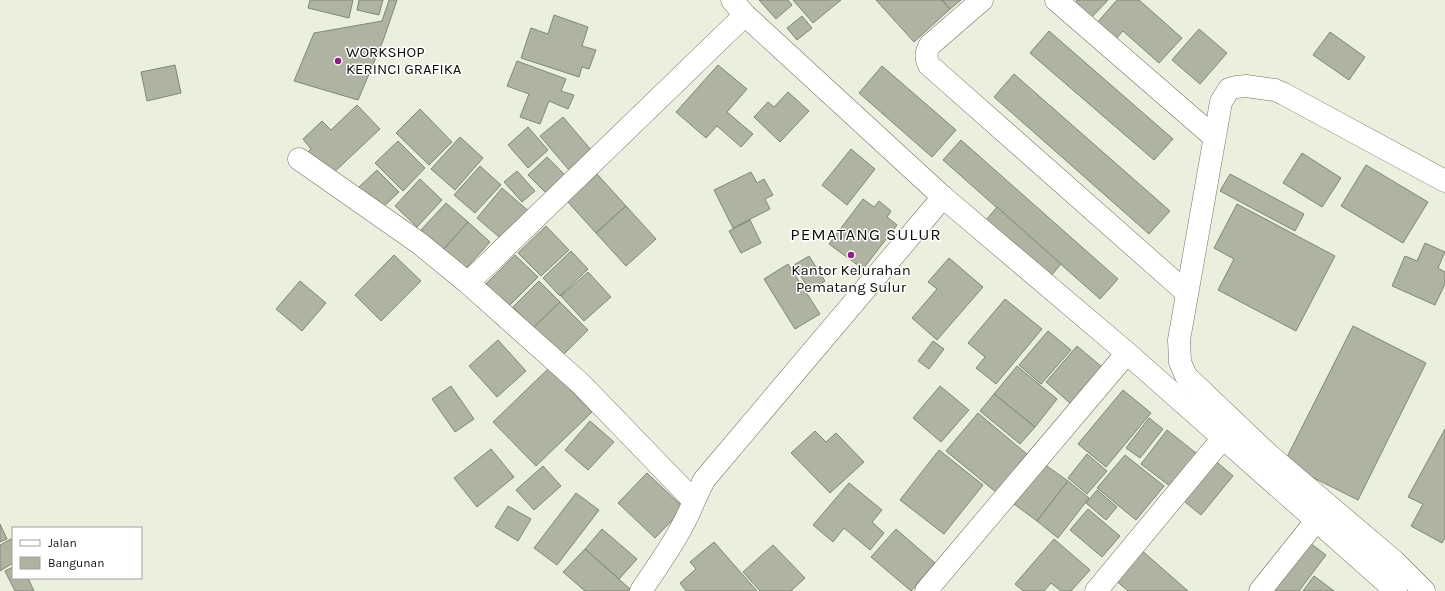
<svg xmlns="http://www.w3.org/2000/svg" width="1445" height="591" font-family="Karla,sans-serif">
<rect width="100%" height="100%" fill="#eaf0dd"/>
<g fill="#afb4a2" stroke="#818775">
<polygon points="310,0 353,0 349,18 308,8"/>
<polygon points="359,0 383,0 379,15 357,10"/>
<polygon points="389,0 397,0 383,41 358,100 294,81 314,33 382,21"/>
<polygon points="759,0 788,0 792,5 776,19"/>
<polygon points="793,0 841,0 813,23"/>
<polygon points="876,0 942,0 950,9 914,42"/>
<polygon points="942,0 961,0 950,9"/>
<polygon points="1077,0 1108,0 1091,18 1075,3"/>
<polygon points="1117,0 1139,0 1182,38 1159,63 1123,31 1113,42 1095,25"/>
<polygon points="554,15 588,27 582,46 596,50 589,69 582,67 579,77 521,58 531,28 548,34"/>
<polygon points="802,16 812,28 797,40 787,28"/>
<polygon points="1199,29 1227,53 1200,84 1172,60"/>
<polygon points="1049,31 1173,139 1154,160 1030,53"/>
<polygon points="1330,32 1365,57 1349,80 1313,55"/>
<polygon points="517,61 566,79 561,91 574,95 568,109 549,101 540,124 520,117 529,94 507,86"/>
<polygon points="175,65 181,93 147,101 141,72"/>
<polygon points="718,65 747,89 727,112 753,134 741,147 717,126 706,138 676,112"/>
<polygon points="882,66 956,130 932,157 859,93"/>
<polygon points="1014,74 1170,211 1149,234 994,97"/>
<polygon points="788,92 809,111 780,142 754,117 768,102 774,107"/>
<polygon points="357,105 380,129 330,176 308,152 311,149 303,139 322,121 331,130"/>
<polygon points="420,109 452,142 429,165 396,133"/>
<polygon points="563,117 592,151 569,170 540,136"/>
<polygon points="528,127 548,150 528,168 508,145"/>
<polygon points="460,137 483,158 455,190 431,169"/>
<polygon points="961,140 1118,279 1100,299 943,160"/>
<polygon points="398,141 425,168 403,191 375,163"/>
<polygon points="851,149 875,169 847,205 822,185"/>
<polygon points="1302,153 1341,178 1322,207 1283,183"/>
<polygon points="547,157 565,175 546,193 528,175"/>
<polygon points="1366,165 1428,202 1403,243 1341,206"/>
<polygon points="480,166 501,185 475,213 454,195"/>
<polygon points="377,170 399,192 381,209 359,187"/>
<polygon points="517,171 535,191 522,202 504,182"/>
<polygon points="751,172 757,183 764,179 773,195 765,199 770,209 733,228 714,190"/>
<polygon points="597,174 626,206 596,233 567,201"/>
<polygon points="1230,174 1304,214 1295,231 1220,191"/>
<polygon points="420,179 442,200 417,227 395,206"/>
<polygon points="502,188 532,214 506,243 477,218"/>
<polygon points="863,199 874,207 879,201 891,211 887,217 897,225 863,269 829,244"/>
<polygon points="446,203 468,222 443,250 421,230"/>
<polygon points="1237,204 1335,256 1296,331 1218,290 1234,259 1214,248"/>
<polygon points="626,206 656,239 626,266 596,233"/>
<polygon points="997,207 1061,264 1050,277 986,220"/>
<polygon points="750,220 761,243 741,253 729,231"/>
<polygon points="468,222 490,242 460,275 443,250"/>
<polygon points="546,226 569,250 541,276 518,253"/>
<polygon points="1425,243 1445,252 1438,268 1445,272 1445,284 1435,305 1392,286 1405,256 1417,261"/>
<polygon points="571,251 588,269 560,296 543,278"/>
<polygon points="394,255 421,281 381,321 355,295"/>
<polygon points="515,255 538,277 509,306 486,284"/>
<polygon points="809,256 825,281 810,291 794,265"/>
<polygon points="949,258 983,287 937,340 912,318 937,289 928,282"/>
<polygon points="788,264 820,314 795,329 764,279"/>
<polygon points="588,272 611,297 584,321 561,296"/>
<polygon points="300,281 326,303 302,331 276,309"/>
<polygon points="539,281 560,302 533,328 513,307"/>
<polygon points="1005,299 1042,329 996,384 976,368 985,357 968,343"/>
<polygon points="560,302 588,330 562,356 533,328"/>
<polygon points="1353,326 1426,363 1358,500 1284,463"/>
<polygon points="1048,331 1071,350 1041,384 1019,365"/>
<polygon points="498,340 526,371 497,397 469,366"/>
<polygon points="933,341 944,349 929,369 918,361"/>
<polygon points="1077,346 1102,367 1071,404 1046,382"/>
<polygon points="1017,366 1057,399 1035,427 994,394"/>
<polygon points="549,368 592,412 536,466 493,422"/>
<polygon points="451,386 474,419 455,432 432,399"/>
<polygon points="940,386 969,410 941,442 913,418"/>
<polygon points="1123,390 1151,413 1106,467 1078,444"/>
<polygon points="994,394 1035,427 1020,444 980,411"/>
<polygon points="978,413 1028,455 997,493 946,451"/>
<polygon points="1149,418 1163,429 1140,458 1126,448"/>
<polygon points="590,421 614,442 588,470 565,450"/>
<polygon points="1445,429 1445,538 1442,543 1411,526 1423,504 1408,497"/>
<polygon points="1167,430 1201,457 1175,490 1141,464"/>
<polygon points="815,431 826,442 836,433 864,462 830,493 791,453"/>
<polygon points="491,449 514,477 477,507 454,478"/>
<polygon points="939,450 983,485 944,534 900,500"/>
<polygon points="1087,454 1107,471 1087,494 1068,478"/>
<polygon points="1125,455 1164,486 1136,520 1097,488"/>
<polygon points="1211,457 1233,476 1201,515 1179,497"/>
<polygon points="1044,464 1068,481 1037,521 1014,504"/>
<polygon points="543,466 561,486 534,510 516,490"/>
<polygon points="647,473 684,508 655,538 618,503"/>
<polygon points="1068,481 1089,498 1058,538 1037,521"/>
<polygon points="849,483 882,510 872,522 884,533 870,550 844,528 833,542 813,525"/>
<polygon points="1097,490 1117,507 1106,520 1086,503"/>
<polygon points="576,493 599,510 557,565 534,548"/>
<polygon points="508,506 531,519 518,541 495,527"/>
<polygon points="1088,509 1120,536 1102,557 1070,530"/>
<polygon points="0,524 7,539 0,542"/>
<polygon points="602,529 637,559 619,579 585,549"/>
<polygon points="896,529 935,563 911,591 871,557"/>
<polygon points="11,539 13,542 13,563 0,571 0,545"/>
<polygon points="1054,539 1090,570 1071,591 1061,591 1051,583 1044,591 1023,591 1015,584"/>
<polygon points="1306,540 1326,555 1299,591 1268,591"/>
<polygon points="714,542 757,591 686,591 680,583 696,569 690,562"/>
<polygon points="773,545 805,578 791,591 760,591 743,572"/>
<polygon points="1139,548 1188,591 1128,591 1113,578"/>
<polygon points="585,549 630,589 628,591 585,591 563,572"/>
<polygon points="13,567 13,578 28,578 34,591 15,591 5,571"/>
<polygon points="1314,576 1334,591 1303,591"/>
</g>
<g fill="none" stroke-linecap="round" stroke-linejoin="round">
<defs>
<g id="minor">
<polyline points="732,0 745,15 943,197 1127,353 1396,591"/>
<path d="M982 0 930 45C926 52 925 57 929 65L1187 293"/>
<polyline points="1056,0 1214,137"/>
<path d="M299 159 419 243 468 283 581 384 694 501C681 534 660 562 641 591"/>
<polyline points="468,283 745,15"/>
<polyline points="694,501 704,480 943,197"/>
<polyline points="926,591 1127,353"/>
<polyline points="1096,591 1223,438"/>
<polyline points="1260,591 1316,521"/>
<polyline points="1424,591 1394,561 1269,455 1186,376 1180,362 1179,340 1221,102 1229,89 1236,87 1246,86 1275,90 1284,94 1445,181"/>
</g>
</defs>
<use href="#minor" stroke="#6e7362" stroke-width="23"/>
<use href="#minor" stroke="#fff" stroke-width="22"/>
</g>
<g fill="#8d1f82" stroke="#fff" stroke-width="1.5">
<circle cx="338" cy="61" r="4"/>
<circle cx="851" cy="255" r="4"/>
</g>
<g text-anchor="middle" stroke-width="3" stroke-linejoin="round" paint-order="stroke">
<g font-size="15" fill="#0d0f09" stroke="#fff" text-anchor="start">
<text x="346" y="57">WORKSHOP<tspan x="346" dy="17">KERINCI GRAFIKA</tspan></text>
<text x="851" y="275" text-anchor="middle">Kantor Kelurahan<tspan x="851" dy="17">Pematang Sulur</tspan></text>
</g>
<g font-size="17" letter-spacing="1" fill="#0d0f09" stroke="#fff">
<text x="866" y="240">PEMATANG SULUR</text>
</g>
</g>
<rect x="12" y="527" width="130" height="52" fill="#ffffff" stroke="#9e9f9d"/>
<rect x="20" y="540" width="20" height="6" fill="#ffffff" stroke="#9e9f9d"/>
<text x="48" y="547" font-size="12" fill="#0d0f09">Jalan</text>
<rect x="20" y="557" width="20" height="12" fill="#afb4a2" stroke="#9e9f9d"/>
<text x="48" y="567" font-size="12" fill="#0d0f09">Bangunan</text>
</svg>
